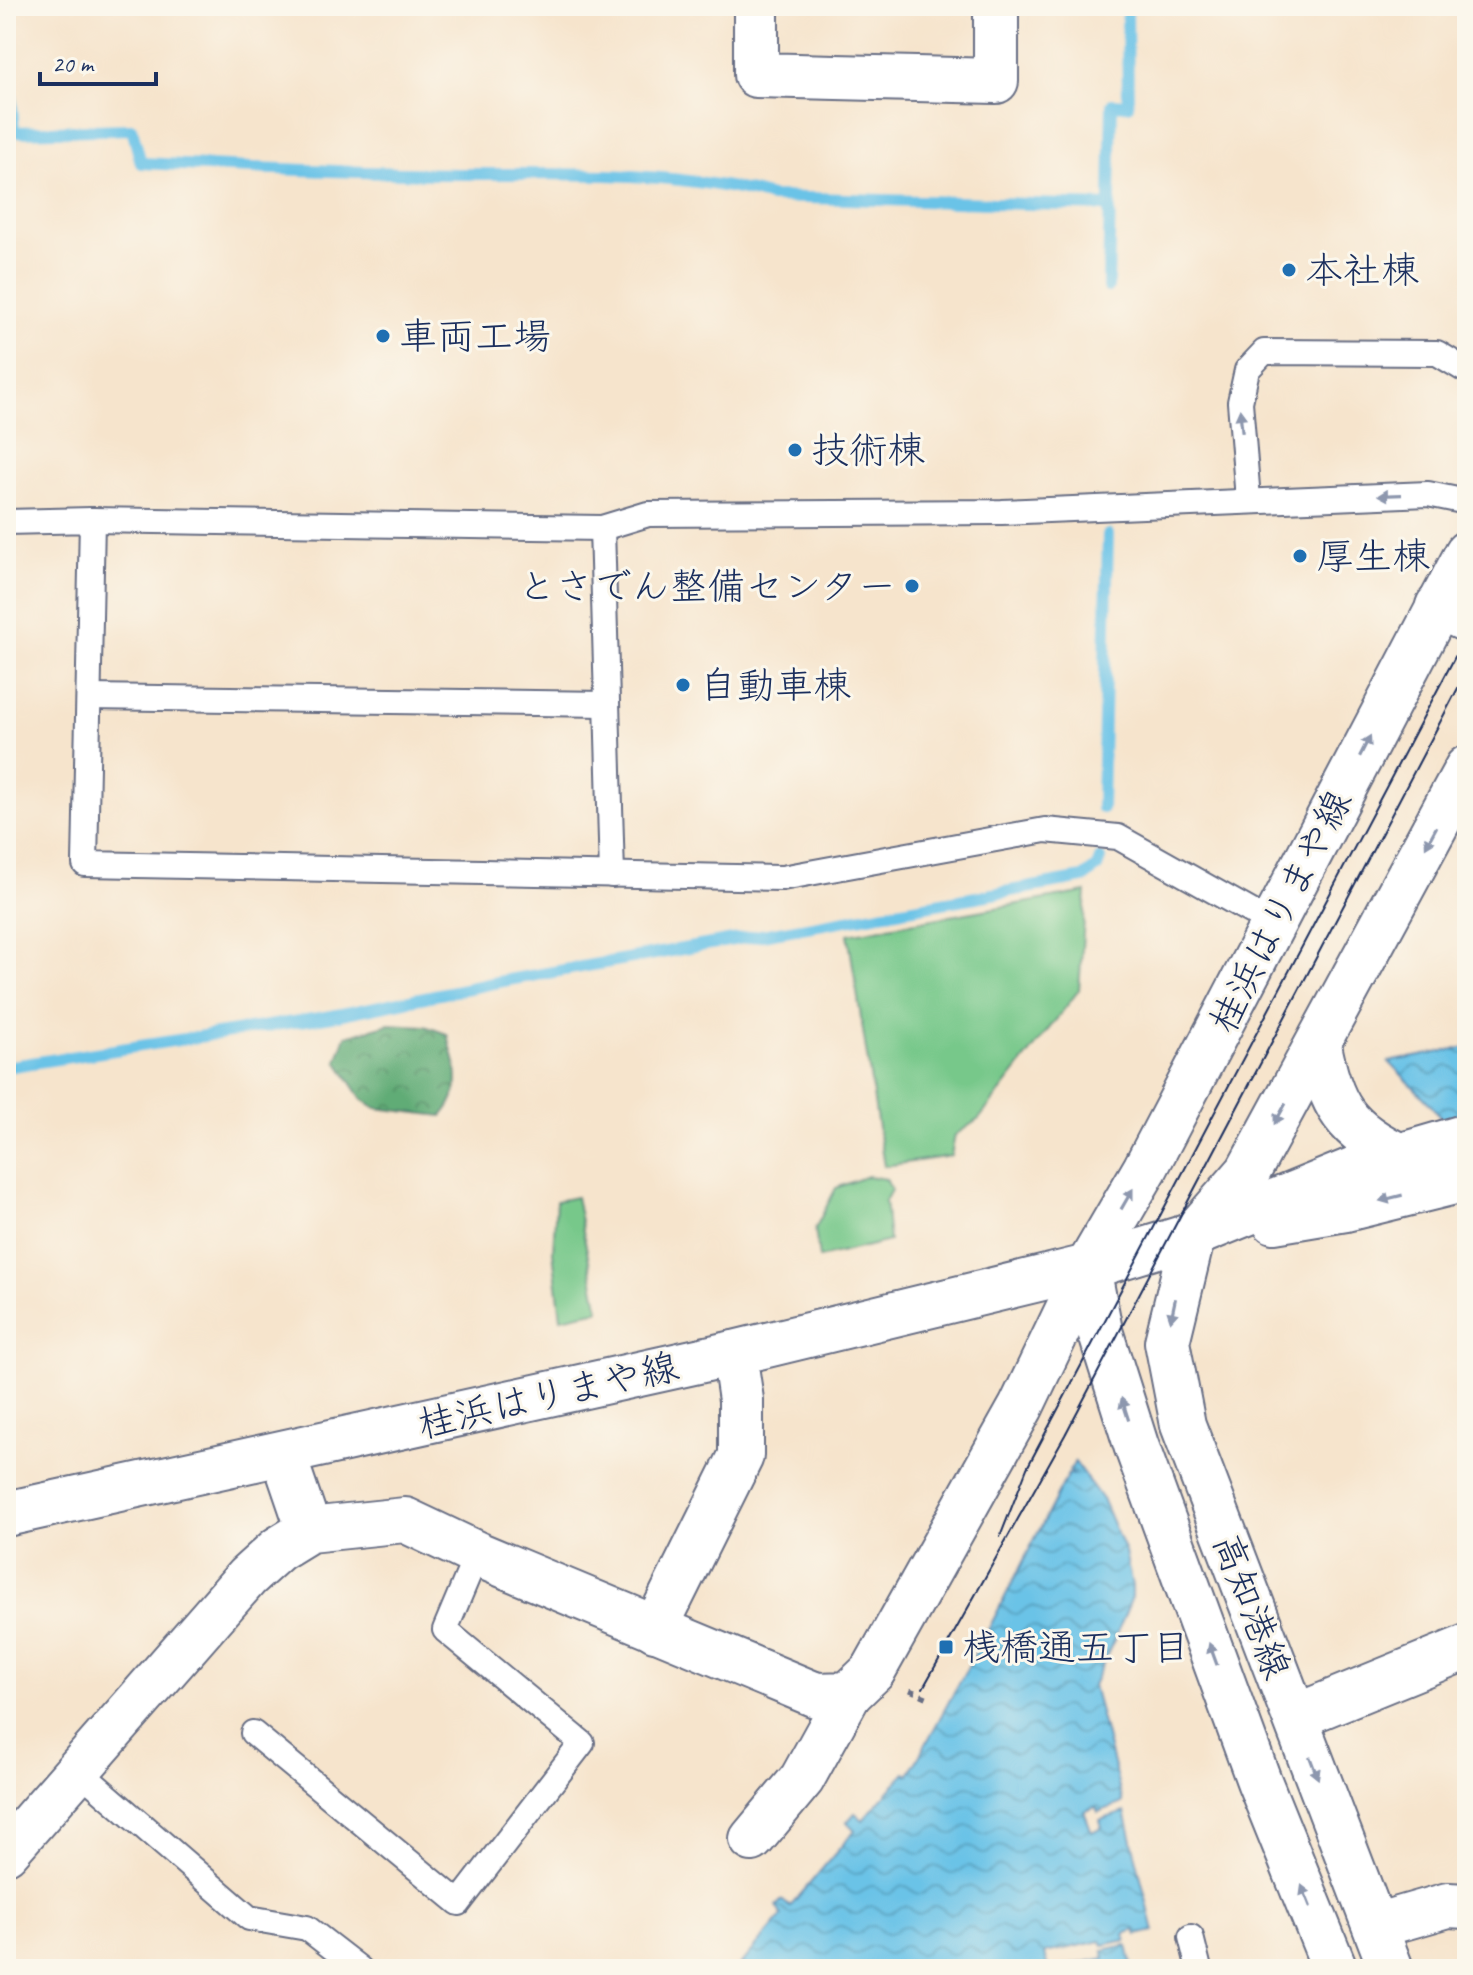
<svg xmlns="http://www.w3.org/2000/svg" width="1473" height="1975" font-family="Caveat,'Klee One',sans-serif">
<defs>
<pattern id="forest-crowns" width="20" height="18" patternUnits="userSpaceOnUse" patternTransform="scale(2)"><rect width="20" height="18" fill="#61ac76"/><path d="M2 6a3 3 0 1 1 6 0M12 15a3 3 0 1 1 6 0" fill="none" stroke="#4f8c64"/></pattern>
<pattern id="water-waves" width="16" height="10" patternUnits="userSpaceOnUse" patternTransform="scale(2)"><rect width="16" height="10" fill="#6ac3e7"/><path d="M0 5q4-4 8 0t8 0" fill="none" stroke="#569fbe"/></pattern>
</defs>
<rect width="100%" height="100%" fill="#fbf7ec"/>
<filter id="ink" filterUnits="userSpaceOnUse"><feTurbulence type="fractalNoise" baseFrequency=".0125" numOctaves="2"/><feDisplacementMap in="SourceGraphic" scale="16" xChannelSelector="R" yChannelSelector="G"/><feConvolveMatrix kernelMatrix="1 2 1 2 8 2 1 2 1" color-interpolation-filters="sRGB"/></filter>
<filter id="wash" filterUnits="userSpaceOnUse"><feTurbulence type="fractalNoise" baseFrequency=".006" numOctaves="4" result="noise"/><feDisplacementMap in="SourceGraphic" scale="32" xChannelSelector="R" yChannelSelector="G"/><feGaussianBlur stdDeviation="1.8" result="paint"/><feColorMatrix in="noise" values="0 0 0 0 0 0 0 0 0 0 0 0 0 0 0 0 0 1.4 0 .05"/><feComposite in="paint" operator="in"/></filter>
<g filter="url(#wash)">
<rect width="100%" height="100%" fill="#f6e4cc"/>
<g fill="#77c88a" stroke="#497c74" stroke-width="2">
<polygon points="1086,892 1079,990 979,1119 955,1135 951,1156 884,1166 848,934"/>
<polygon points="867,1176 886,1179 891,1190 885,1201 889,1241 819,1258 815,1229 836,1188"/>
<polygon points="576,1197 599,1310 561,1318 553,1252 556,1201"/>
</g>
<path fill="url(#forest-crowns)" stroke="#3e6e6a" stroke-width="2" d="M389 1024 425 1026 447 1034C456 1064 466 1090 442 1116L376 1108 362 1099 337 1061 346 1036Z"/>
<g fill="url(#water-waves)" stroke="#4279a2" stroke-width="2">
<polygon points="1467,1047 1467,1151 1430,1104 1389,1062"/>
<polygon points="1075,1462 1103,1501 1125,1552 1132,1586 1132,1597 1118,1631 1093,1685 1123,1803 1098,1812 1096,1807 1084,1811 1092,1832 1102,1827 1100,1820 1125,1812 1154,1931 1137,1935 1135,1930 1124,1934 1126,1940 1103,1945 1101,1941 1045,1953 1048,1969 737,1969 782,1916 776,1906 782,1900 790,1907 855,1830 847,1822 855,1813 863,1820 905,1773 909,1775 983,1639 989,1640 986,1634 1068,1474 1074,1475 1069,1471"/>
<polygon points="1127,1945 1132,1969 1052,1969 1105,1958 1103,1950"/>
</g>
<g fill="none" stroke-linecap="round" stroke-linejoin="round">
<g stroke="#6ac3e7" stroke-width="12">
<path d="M6 31 14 132 132 129 141 163C246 168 351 173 457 174 558 175 673 169 771 197L1109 206"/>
<polyline points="1108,287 1112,104 1128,105 1127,6"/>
<polyline points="1102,808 1108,535"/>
<polyline points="6,1067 332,1016 508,980 1083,878 1097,867 1100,859"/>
</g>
</g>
</g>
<g filter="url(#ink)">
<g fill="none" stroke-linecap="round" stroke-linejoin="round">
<defs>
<g id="lane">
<polyline points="1248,499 1240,402 1247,370 1264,352 1437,353 1467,371"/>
<polyline points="92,520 602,528 648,514 1002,512 1428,494 1467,502"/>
<polyline points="6,522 92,520 85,864 782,878 1045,830 1118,837 1273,924"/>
<polyline points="602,528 612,875"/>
<polyline points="89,697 607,704"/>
<polyline points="253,1733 459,1903 582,1743 445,1630 477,1554"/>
<polyline points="78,1770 249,1918 307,1928 360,1969"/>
<polyline points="1191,1937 1199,1969"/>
</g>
<g id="street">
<polyline points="756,6 756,75 996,81 996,6"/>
<polyline points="1438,606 1467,620"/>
<polyline points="283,1454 309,1530"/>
<polyline points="655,1629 741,1456 741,1400 734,1353"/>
<polyline points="1295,1717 1467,1647"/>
<polyline points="752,1839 802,1779 849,1694"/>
<polyline points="6,1852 247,1577 278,1549 309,1530 405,1520 477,1554 816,1695 849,1694 873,1671"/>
<polyline points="1375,1926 1448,1905 1467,1906"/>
</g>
<g id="secondary">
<path d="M1319 1045C1330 1105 1345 1131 1403 1157"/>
<polyline points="1274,1221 1346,1209 1467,1179"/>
<polyline points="1193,1235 1167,1342 1183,1425 1391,1969"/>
<polyline points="1193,1235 1357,1168 1467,1136"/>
<polyline points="1088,1267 1100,1331 1136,1445 1259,1781 1335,1969"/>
<polyline points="873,1671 1021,1407 1088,1267"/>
</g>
<g id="primary">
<polyline points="1088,1267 1145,1169 1467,553"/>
<polyline points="6,1514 734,1353 1088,1267 1193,1235 1248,1172 1467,768"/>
</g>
</defs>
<use href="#lane" stroke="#686e84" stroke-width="28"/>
<use href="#street" stroke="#686e84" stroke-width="48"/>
<use href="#secondary" stroke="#686e84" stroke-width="48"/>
<use href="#primary" stroke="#686e84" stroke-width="48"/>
<polyline stroke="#686e84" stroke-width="5" stroke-dasharray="6 6" stroke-linecap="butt" points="910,1690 931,1699"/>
<use href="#lane" stroke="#fff" stroke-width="24"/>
<use href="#street" stroke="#fff" stroke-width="44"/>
<use href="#secondary" stroke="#fff" stroke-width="44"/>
<use href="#primary" stroke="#fff" stroke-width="44"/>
<g stroke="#1b2f5e" stroke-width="2">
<polyline points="1000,1537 1027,1468 1467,634"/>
<polyline points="923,1688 1065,1435 1467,671"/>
</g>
</g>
<defs><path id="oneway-solid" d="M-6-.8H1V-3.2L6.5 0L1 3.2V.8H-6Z" transform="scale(2)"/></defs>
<g fill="#8d97ae">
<use href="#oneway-solid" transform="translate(1241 421) rotate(-96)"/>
<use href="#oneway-solid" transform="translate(1390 495) rotate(178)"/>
<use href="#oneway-solid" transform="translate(1365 746) rotate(-63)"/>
<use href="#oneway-solid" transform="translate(1431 837) rotate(118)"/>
<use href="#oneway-solid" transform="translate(1280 1114) rotate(119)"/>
<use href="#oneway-solid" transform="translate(1391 1198) rotate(166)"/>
<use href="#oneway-solid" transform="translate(1127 1199) rotate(-60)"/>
<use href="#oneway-solid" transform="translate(1173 1310) rotate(102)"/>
<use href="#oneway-solid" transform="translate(1125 1409) rotate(-108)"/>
<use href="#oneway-solid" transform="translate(1213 1654) rotate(-110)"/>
<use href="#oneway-solid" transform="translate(1314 1768) rotate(69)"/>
<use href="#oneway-solid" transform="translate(1306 1896) rotate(-112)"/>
</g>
</g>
<g fill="#1f6fb2" stroke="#fbf7ec" stroke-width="3">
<circle cx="1289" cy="270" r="8"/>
<circle cx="383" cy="336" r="8"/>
<circle cx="795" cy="450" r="8"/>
<circle cx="1300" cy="556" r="8"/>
<circle cx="912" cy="586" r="8"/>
<circle cx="683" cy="685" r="8"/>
<rect x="938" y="1639" width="16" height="16" rx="4"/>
</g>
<g text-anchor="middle" stroke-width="6" stroke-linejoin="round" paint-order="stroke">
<g font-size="38" fill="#1b2f5e" stroke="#fbf7ec" text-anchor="start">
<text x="1305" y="283">本社棟</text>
<text x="399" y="349">車両工場</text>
<text x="811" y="463">技術棟</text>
<text x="1316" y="569">厚生棟</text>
<text x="896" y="599" text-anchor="end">とさでん整備センター</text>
<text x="699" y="698">自動車棟</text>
<text x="962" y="1660">桟橋通五丁目</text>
</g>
<g font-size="38" fill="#1b2f5e" stroke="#fbf7ec">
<text transform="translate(1280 911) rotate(-63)" y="13">桂浜はりまや線</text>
<text transform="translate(548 1395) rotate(-13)" y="13">桂浜はりまや線</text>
<text transform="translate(1252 1606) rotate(69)" y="13">高知港線</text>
</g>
</g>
<rect width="1473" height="1975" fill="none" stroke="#fbf7ec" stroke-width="32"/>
<path d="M40 72v12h116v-12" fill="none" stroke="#1b2f5e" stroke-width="4"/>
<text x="52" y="72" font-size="24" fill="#1b2f5e" stroke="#fbf7ec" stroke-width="6" paint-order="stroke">20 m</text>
</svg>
